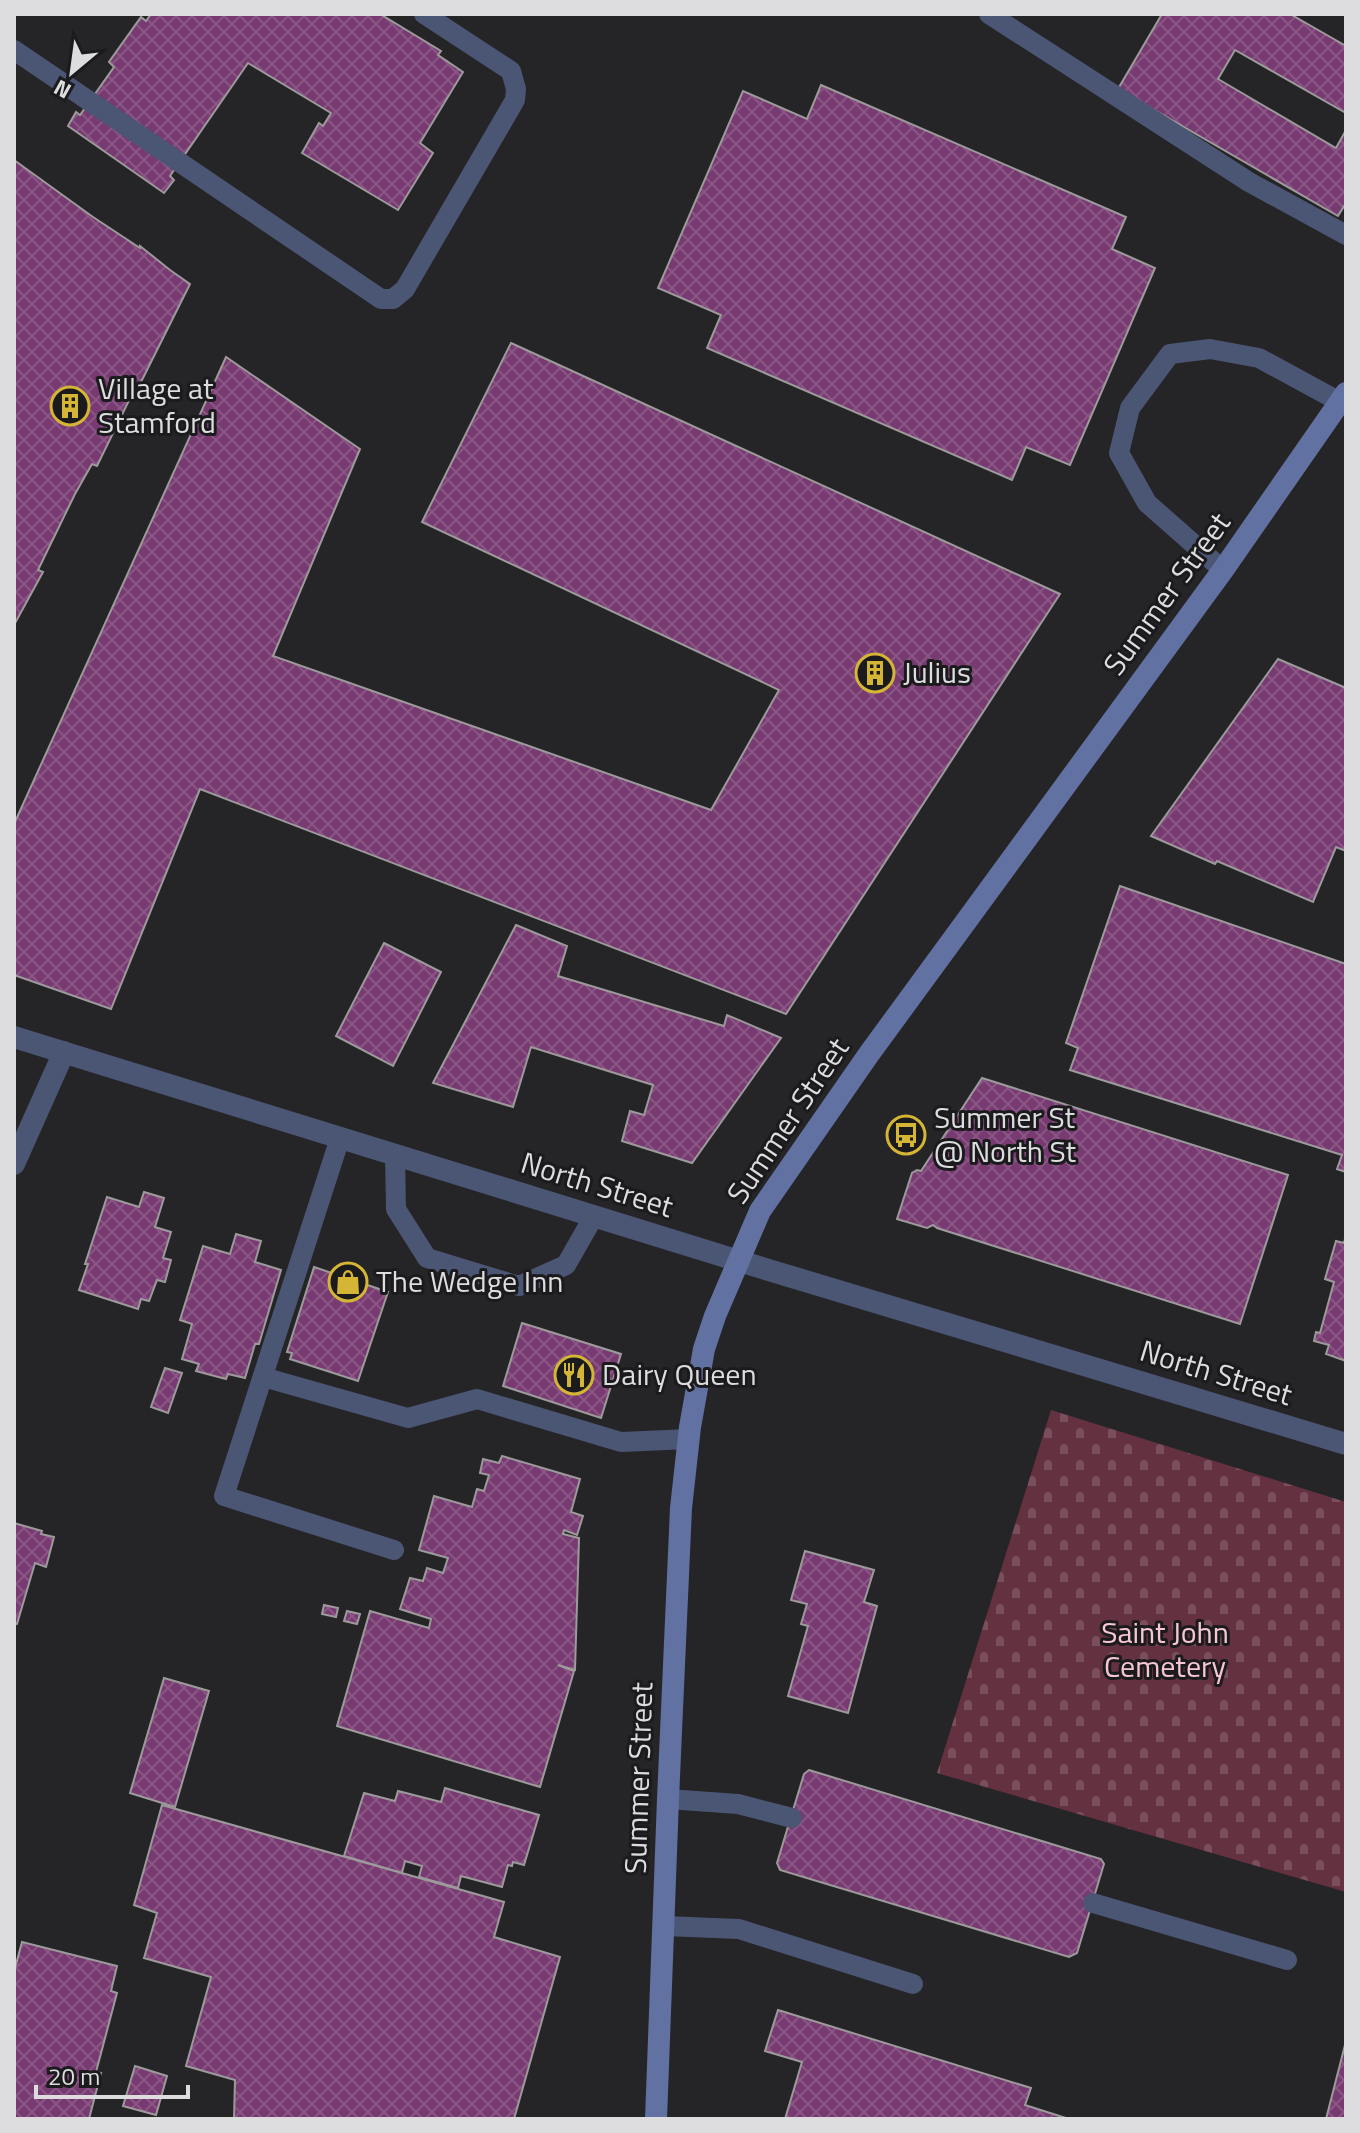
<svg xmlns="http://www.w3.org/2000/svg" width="1360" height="2133" font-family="'Titillium Web',sans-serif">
<defs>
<pattern id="cemetery-stones" width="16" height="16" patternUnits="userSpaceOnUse" patternTransform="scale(2)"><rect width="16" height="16" fill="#643141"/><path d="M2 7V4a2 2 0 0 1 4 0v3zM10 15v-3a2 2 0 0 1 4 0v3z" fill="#7a4e5c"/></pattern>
<pattern id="building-cross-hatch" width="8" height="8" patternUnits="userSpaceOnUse" patternTransform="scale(2)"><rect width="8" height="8" fill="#773a71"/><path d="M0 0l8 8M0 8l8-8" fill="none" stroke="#8a5685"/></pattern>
</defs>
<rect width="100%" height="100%" fill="#252426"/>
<polygon fill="url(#cemetery-stones)" points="1051,1410 1346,1502 1346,1892 937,1773"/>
<g fill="url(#building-cross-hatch)" stroke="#9d9a9c" stroke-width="2">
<polygon points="151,14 380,14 441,51 438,55 463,72 420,143 433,153 398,210 302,153 319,123 323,126 331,113 248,63 170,176 174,180 164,193 68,126 76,112 80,115 114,67 109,62 141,17 146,21"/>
<polygon points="1162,14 1290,14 1346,46 1346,113 1235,50 1218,79 1336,148 1346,130 1346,203 1338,216 1118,89"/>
<polygon points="821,85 1126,217 1112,249 1155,268 1070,465 1026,447 1012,480 707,348 721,315 658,288 743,91 807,119"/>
<polygon points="14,160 93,217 140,248 140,246 170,270 190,284 139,386 137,384 97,466 92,464 75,494 38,570 43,572 14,625"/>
<polygon points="511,343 1060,594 786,1014 200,789 111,1009 14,975 14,824 226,357 360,449 273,656 711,810 779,690 422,522"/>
<polygon points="1278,659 1346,688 1346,851 1336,847 1313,902 1217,861 1215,864 1151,836"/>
<polygon points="1120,886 1346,964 1346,1172 1337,1169 1342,1155 1070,1070 1078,1048 1066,1043"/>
<polygon points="516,925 567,946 558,976 724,1026 727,1015 781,1038 692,1163 622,1141 630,1111 644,1115 653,1085 531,1047 513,1107 433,1083"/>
<polygon points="384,943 441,972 393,1066 336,1036"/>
<polygon points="982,1078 1288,1175 1240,1324 937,1228 933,1225 927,1228 897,1219 912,1173 917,1170 921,1171"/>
<polygon points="144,1192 164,1198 155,1227 171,1232 163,1258 171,1260 165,1282 157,1280 149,1301 141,1299 138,1309 79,1290 88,1264 85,1264 107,1197 139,1207"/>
<polygon points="236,1234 261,1241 255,1262 281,1270 259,1344 255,1344 245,1378 228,1374 226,1379 196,1371 199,1364 182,1359 192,1324 180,1320 203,1246 230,1254"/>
<polygon points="1346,1235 1346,1361 1326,1354 1329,1345 1314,1341 1316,1332 1320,1333 1334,1282 1325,1279 1336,1241 1344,1243"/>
<polygon points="314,1267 388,1292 358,1381 290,1359 292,1353 287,1352"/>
<polygon points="522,1323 621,1354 601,1418 503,1386"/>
<polygon points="165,1368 182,1373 168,1413 151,1407"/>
<polygon points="502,1456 580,1479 571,1512 583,1516 577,1535 564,1530 563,1534 579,1538 575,1670 558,1665 574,1671 540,1787 337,1726 370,1611 429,1628 431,1619 400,1609 410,1578 423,1581 427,1568 443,1573 448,1558 419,1550 434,1496 472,1507 477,1489 484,1491 489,1475 480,1473 483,1459 499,1463"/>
<polygon points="14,1523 42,1531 41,1534 54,1537 46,1567 35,1563 17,1624 14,1623"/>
<polygon points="805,1551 874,1570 864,1602 877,1606 848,1713 788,1696 808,1626 801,1624 807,1604 791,1600"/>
<polygon points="324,1605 338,1608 336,1617 322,1614"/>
<polygon points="347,1611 360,1614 357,1624 344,1621"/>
<polygon points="164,1678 209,1691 175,1807 130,1793"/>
<polygon points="809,1770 1101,1859 1104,1864 1077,1953 1069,1957 780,1870 777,1863 804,1774"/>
<polygon points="445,1788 539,1815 524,1865 513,1862 512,1866 508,1865 502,1887 461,1876 458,1888 419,1877 422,1866 405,1861 402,1873 344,1856 364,1793 395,1801 398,1791 441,1802"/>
<polygon points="162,1805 504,1902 494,1937 560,1957 514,2119 234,2119 235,2080 186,2066 211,1977 144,1958 157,1913 134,1905"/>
<polygon points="22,1942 117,1966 111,1991 117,1993 96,2072 101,2073 89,2119 14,2119 14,1972"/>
<polygon points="778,2010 1031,2088 1025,2105 1069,2119 785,2119 802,2062 765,2051"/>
<polygon points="1346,2041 1346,2119 1326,2119"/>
<polygon points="135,2066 167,2076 156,2115 123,2106"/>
</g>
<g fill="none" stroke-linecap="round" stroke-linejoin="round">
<g stroke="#4b5674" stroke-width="20">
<polyline points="989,14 1249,182 1346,235"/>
<polyline points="14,50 381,299 393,299 405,289 515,100 516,89 511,71 424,14"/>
<polyline points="1223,570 1147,503 1119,453 1130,408 1170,354 1210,349 1259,358 1340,402"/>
<polyline points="340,1138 224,1496 394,1550"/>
<polyline points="395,1155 396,1209 427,1258 519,1286 566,1265 594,1216"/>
<polyline points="263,1377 408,1418 477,1399 621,1442 689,1439"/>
<polyline points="668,1799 738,1804 792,1818"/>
<polyline points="1093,1903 1287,1960"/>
<polyline points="664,1926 739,1929 913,1984"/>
</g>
<polyline stroke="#4b5674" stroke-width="22" points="14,1164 64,1052"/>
<polyline stroke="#4b5674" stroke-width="22" points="14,1037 739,1261 1346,1444"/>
<polyline stroke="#6171a1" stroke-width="22" points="656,2119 668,1799 681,1508 690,1427 704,1349 715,1316 760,1211 869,1054 1223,570 1346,393"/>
</g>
<defs>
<symbol id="building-ring" viewBox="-11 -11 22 22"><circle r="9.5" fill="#1b1a1d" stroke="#d5b535" stroke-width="1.5"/><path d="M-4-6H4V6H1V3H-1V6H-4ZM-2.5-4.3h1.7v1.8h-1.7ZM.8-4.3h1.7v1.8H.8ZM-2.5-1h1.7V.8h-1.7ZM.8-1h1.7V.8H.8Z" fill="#d5b535"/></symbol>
<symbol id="bus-ring" viewBox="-11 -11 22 22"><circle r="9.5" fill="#1b1a1d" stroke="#d5b535" stroke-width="1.5"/><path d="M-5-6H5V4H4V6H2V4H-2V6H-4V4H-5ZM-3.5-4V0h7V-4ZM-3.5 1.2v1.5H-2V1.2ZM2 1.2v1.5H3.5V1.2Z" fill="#d5b535"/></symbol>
<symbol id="shop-ring" viewBox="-11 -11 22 22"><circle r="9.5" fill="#1b1a1d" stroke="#d5b535" stroke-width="1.5"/><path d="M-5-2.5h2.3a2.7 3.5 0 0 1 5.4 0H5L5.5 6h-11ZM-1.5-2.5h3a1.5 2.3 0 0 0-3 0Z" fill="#d5b535"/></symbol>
<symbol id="restaurant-ring" viewBox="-11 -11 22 22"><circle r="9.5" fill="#1b1a1d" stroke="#d5b535" stroke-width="1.5"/><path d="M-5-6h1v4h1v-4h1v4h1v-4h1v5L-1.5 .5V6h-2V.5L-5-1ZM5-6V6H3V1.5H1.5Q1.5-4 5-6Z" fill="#d5b535"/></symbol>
</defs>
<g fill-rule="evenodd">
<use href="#building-ring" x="48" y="384" width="44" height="44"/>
<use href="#building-ring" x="853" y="651" width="44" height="44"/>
<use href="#bus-ring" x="884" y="1113" width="44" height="44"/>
<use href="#shop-ring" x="326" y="1260" width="44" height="44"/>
<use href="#restaurant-ring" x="552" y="1353" width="44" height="44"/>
</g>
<g text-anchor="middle" stroke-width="6" stroke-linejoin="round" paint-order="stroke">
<g font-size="30" fill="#dddddf" stroke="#1b1a1d" text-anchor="start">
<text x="98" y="399">Village at<tspan x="98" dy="34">Stamford</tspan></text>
<text x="903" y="683">Julius</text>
<text x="934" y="1128">Summer St<tspan x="934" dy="34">@ North St</tspan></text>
<text x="376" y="1292">The Wedge Inn</text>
<text x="602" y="1385">Dairy Queen</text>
</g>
<g font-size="30" fill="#dddddf" stroke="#1b1a1d">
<text transform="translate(1167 594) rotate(-54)" y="10">Summer Street</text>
<text transform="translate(788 1121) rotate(-56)" y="10">Summer Street</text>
<text transform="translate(597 1185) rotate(17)" y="10">North Street</text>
<text transform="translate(1216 1373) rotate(17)" y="10">North Street</text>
<text transform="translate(639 1778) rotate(-88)" y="10">Summer Street</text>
</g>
<g font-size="30" fill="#f6c6d2" stroke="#1b1a1d">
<text x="1165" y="1643">Saint John<tspan x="1165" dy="34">Cemetery</tspan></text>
</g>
</g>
<rect width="1360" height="2133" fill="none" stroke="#dddddf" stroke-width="32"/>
<g transform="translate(72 72) rotate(209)" stroke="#1b1a1d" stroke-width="6" paint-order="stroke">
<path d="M0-6L14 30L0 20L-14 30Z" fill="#dddddf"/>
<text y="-12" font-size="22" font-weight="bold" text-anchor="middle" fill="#dddddf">N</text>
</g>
<path d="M36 2085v12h152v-12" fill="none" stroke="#dddddf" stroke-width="4"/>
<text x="48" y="2085" font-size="24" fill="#dddddf" stroke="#1b1a1d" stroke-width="6" paint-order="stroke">20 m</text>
</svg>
